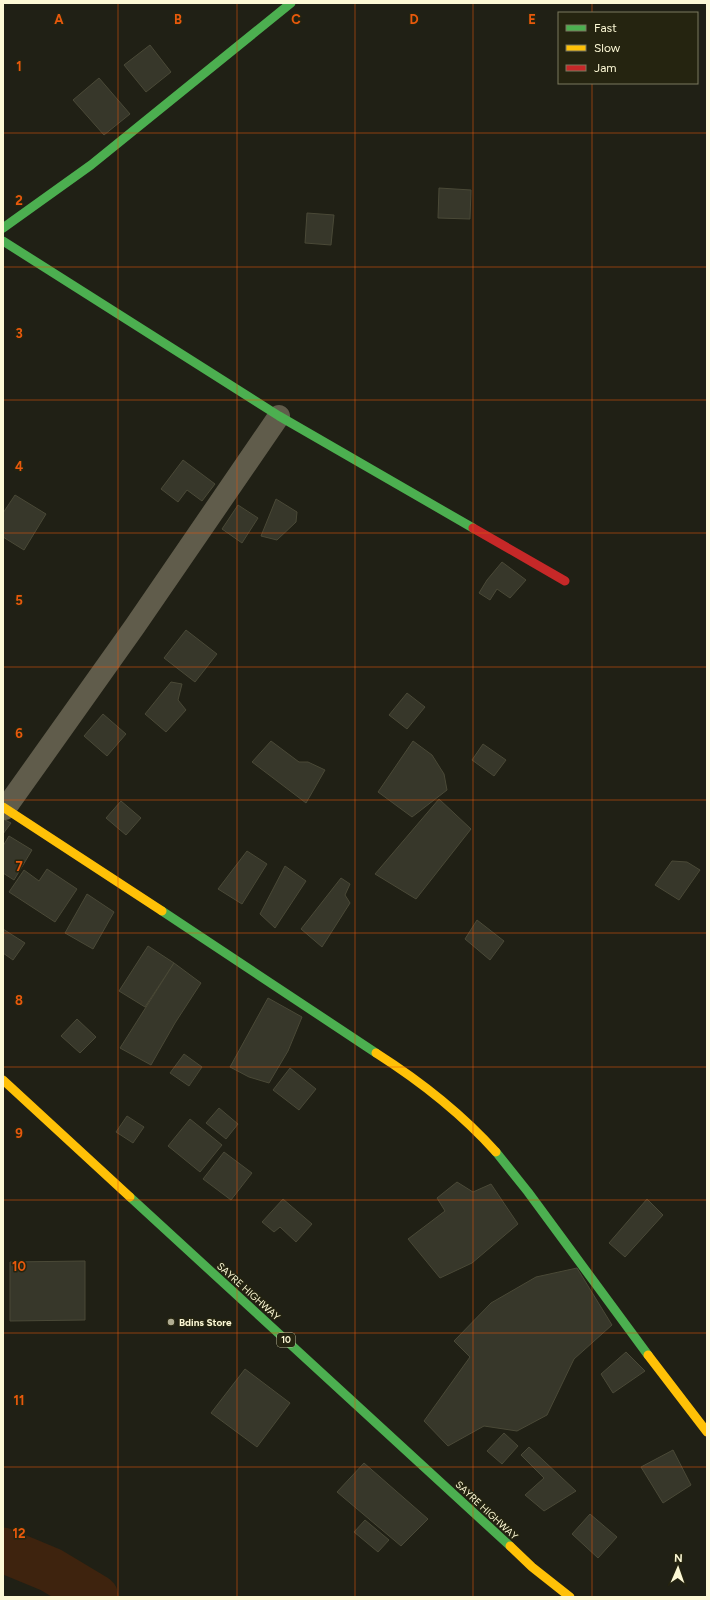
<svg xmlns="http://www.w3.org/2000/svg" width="710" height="1600" font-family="Figtree,sans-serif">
<rect width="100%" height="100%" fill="#202015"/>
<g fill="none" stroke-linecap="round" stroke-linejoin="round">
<polyline stroke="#3e230e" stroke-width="45" points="3,1550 51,1570 96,1597"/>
</g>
<g fill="#37372a" stroke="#4a4937">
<polygon points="150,45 171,72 146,92 124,65"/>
<polygon points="99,78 130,114 104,135 73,100"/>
<polygon points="439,188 471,190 470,219 438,218"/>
<polygon points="307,213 334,215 331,245 305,243"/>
<polygon points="183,460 215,484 202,501 187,490 178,502 161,489"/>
<polygon points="15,495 46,514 24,550 3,537 3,513"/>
<polygon points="276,499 297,512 296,522 277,540 261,536"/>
<polygon points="238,505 258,518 242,543 222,529"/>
<polygon points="502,562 526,580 510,598 497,589 490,600 479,593 487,580"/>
<polygon points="186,630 217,654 195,682 164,658"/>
<polygon points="171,682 182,684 178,700 186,710 166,732 145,714"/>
<polygon points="407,693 425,707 407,729 389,715"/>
<polygon points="103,714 126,734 107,756 84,736"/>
<polygon points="271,741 299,762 308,762 325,770 306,803 252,762"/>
<polygon points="413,741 432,755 444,774 447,790 412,817 378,792"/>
<polygon points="483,744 506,760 494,776 472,760"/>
<polygon points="439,799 471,829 416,899 375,874"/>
<polygon points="121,801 141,818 126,835 106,818"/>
<polygon points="3,819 11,823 3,834"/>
<polygon points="9,836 32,850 14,880 3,873 3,846"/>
<polygon points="247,851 267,864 242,904 218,889"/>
<polygon points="672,861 687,862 700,870 679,900 655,885"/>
<polygon points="285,866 306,881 275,928 260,914"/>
<polygon points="47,869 77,889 55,922 9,892 24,870 39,881"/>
<polygon points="341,878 350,884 345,895 350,903 322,947 301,929"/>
<polygon points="87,894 114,912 93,949 65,933"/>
<polygon points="477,920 504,941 490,960 465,939"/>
<polygon points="3,929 25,943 13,960 3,953"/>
<polygon points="148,946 174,963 145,1007 119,991"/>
<polygon points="174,963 201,983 175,1023 151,1065 120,1048"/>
<polygon points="268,998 302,1017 288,1051 269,1083 249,1077 230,1067"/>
<polygon points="77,1019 96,1037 80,1053 61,1036"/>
<polygon points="184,1054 202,1067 189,1086 170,1073"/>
<polygon points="290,1068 316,1089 299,1110 273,1090"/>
<polygon points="219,1108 238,1124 226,1139 206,1123"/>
<polygon points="127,1116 144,1127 133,1143 116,1132"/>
<polygon points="190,1119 222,1145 200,1172 168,1146"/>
<polygon points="224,1152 252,1173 231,1200 203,1179"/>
<polygon points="457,1182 473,1192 491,1184 518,1224 472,1263 440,1278 408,1239 445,1211 437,1198"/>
<polygon points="283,1199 312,1224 296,1242 280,1227 274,1232 262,1222"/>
<polygon points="647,1199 663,1215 625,1257 609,1243"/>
<polygon points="85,1261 85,1320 10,1321 10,1262"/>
<polygon points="577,1268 612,1325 574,1359 547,1415 517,1431 484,1426 448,1446 424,1421 470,1357 454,1341 491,1303 536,1277"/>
<polygon points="626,1352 645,1371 613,1393 601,1374"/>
<polygon points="245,1369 290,1403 257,1447 211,1413"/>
<polygon points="504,1433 518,1446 502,1464 487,1451"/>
<polygon points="529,1447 576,1491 544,1511 525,1495 544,1478 521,1455"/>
<polygon points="673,1450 691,1485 663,1503 641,1467"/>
<polygon points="364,1463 428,1519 401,1546 337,1492"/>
<polygon points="590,1514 617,1537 598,1558 572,1534"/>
<polygon points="365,1520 389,1540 378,1552 354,1532"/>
</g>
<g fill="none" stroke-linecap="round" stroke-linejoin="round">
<polyline stroke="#605c4b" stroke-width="22" points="5,809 135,626 279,416"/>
<g stroke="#4caf50" stroke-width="9">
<polyline points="3,228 91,165 291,3"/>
<polyline points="3,241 279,416 473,528"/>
<polyline points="162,911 376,1053"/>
<polyline points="496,1152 528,1192 648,1355"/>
<polyline points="130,1197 510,1546"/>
</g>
<g stroke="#ffc107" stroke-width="9">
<polyline points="3,807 162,911"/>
<path d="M376 1053C420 1081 461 1113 496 1152"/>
<polyline points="3,1080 130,1197"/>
<polyline points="648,1355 707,1432"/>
<polyline points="510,1546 532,1567 570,1597"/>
</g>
<polyline stroke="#c62828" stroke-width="9" points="473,528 565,581"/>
</g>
<path fill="none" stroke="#e8590c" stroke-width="1" stroke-opacity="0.55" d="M118 3V1597M237 3V1597M355 3V1597M473 3V1597M592 3V13M592 83V1597M3 133H707M3 267H707M3 400H707M3 533H707M3 667H707M3 800H707M3 933H707M3 1067H707M3 1200H707M3 1333H707M3 1467H707"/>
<circle fill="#b0ad92" stroke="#252410" stroke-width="1.5" cx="171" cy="1322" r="4"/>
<g text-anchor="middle" stroke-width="3" stroke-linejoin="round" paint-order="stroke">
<rect fill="#252410" stroke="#bcb99b" stroke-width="1" x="277" y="1333" width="18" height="14" rx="3"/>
<g font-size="9" font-weight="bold" fill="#fdf9d6">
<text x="286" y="1343">10</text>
</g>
<g font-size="10" fill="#fdf9d6" stroke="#252410">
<text transform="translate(249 1291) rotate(42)" y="4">SAYRE HIGHWAY</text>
<text transform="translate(487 1510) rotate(43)" y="4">SAYRE HIGHWAY</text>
</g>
<g font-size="10" font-weight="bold" fill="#fdf9d6" stroke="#252410" text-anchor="start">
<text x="179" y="1326">Bdins Store</text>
</g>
</g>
<g font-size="13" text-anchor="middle" font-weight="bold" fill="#e8590c" stroke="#252410" stroke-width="3" stroke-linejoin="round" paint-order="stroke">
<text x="59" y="24">A</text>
<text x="178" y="24">B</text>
<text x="296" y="24">C</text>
<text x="414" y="24">D</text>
<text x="532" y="24">E</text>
<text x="19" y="71">1</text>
<text x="19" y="205">2</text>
<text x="19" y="338">3</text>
<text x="19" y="471">4</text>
<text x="19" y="605">5</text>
<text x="19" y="738">6</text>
<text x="19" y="871">7</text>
<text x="19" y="1005">8</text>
<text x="19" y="1138">9</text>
<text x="19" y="1271">10</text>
<text x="19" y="1405">11</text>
<text x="19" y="1538">12</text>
</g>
<rect width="710" height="1600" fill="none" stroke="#fdf9d6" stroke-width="8"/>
<rect x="558" y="12" width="140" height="72" fill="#252410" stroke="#7b795f"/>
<rect x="566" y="25" width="20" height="6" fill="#4caf50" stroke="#7b795f"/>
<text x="594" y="32" font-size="12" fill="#fdf9d6">Fast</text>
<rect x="566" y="45" width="20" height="6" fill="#ffc107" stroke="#7b795f"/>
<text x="594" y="52" font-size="12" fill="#fdf9d6">Slow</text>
<rect x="566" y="65" width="20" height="6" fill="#c62828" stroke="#7b795f"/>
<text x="594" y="72" font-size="12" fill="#fdf9d6">Jam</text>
<g transform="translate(678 1568) rotate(2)" stroke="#252410" stroke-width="3" paint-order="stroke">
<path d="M0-3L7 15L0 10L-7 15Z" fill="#fdf9d6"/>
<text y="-6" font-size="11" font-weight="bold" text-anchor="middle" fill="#fdf9d6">N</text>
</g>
</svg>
